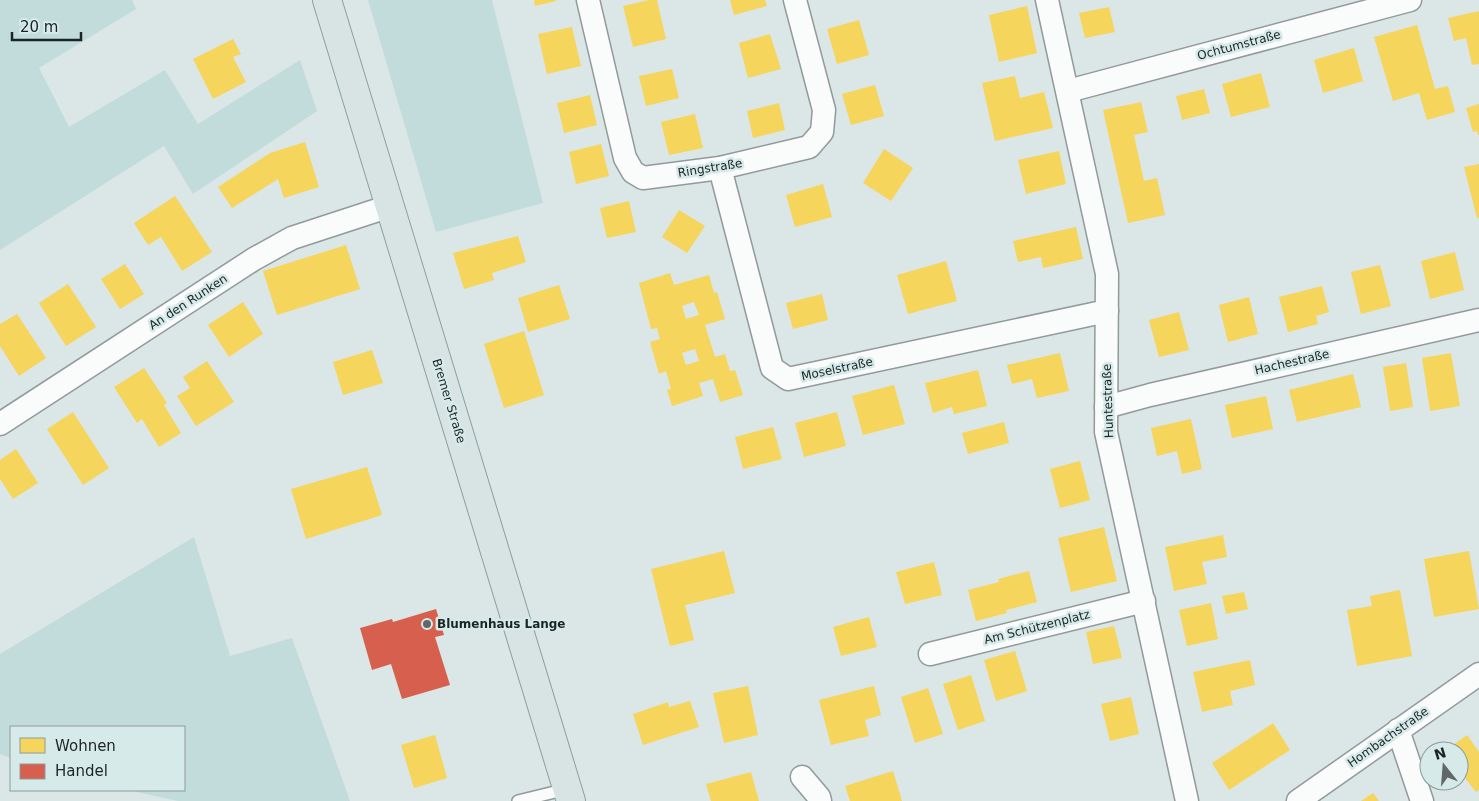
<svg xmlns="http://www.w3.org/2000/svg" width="1479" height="801" font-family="'DejaVu Sans',sans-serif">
<rect width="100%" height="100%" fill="#dbe6e6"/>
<g fill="#c2dcdc">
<polygon points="0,0 132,0 136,9 39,68 69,127 165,70 198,124 300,60 317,111 193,194 164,146 0,250"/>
<polygon points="368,0 492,0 543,203 436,232"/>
<polygon points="194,537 230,656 292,638 350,801 178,801 128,790 184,790 184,727 11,727 11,758 0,754 0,654"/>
</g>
<g fill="#f6d55c" fill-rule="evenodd">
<polygon points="534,0 556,0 556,1 535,6"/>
<polygon points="649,0 657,0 666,39 633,47 623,6"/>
<polygon points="730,0 765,0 767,6 734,15"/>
<polygon points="1027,6 1037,53 999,62 989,15"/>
<polygon points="1109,7 1115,32 1085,38 1079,13"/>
<polygon points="1479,11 1479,64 1472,65 1466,38 1454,41 1448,18"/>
<polygon points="859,20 869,55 837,64 827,29"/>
<polygon points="1417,25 1435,89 1448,86 1455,112 1427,120 1419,93 1393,101 1374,37"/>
<polygon points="572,27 581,66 547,74 538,34"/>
<polygon points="770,34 781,69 748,78 739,43"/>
<polygon points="233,39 241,54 233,57 246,82 213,99 193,59"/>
<polygon points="1354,48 1363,81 1323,93 1314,60"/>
<polygon points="672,69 679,98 646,106 639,76"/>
<polygon points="1261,73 1270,107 1231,117 1222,84"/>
<polygon points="1015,76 1020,98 1044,92 1053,128 995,141 982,83"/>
<polygon points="875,85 884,116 851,125 842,94"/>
<polygon points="1204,89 1210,113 1182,120 1176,96"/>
<polygon points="590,95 597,125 564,133 557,103"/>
<polygon points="1141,102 1148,132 1134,135 1144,181 1157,178 1165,215 1128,223 1103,110"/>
<polygon points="779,103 785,130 753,138 747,111"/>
<polygon points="1479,104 1479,135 1478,135 1477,131 1473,132 1466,108"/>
<polygon points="695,114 703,148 669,155 661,122"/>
<polygon points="305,142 319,187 284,198 278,179 232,208 218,187 270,153"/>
<polygon points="601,144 609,176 576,184 569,152"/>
<polygon points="884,149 913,168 891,201 863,183"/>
<polygon points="1059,151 1066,184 1026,194 1018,160"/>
<polygon points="1479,164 1479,218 1477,218 1464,167"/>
<polygon points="823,184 832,217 795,227 786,195"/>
<polygon points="175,196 212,252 182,271 161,237 148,245 134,223"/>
<polygon points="629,201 636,232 607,238 600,208"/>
<polygon points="679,210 705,226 687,253 662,237"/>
<polygon points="1076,227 1083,259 1043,268 1041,257 1018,262 1013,241"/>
<polygon points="518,236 526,262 492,273 494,280 464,289 453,253"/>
<polygon points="346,245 360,289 277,315 263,271"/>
<polygon points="1455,252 1464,290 1430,299 1421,261"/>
<polygon points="946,261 957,301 908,314 897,275"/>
<polygon points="125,264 144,294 120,309 101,279"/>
<polygon points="1380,265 1391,306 1361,314 1351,272"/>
<path d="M670 273 674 285 709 275 714 293 717 292 725 319 705 325 715 357 725 354 730 371 735 370 743 395 720 402 713 379 699 383 703 396 672 406 667 390 671 389 666 371 659 374 650 342 660 339 657 328 651 329 639 283ZM694 302 699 315 686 319 682 306ZM695 349 699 361 686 365 682 353Z"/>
<polygon points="68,284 96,327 66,346 39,303"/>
<polygon points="559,285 570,319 528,332 518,298"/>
<polygon points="1322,286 1329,312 1316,316 1318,324 1288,332 1279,297"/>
<polygon points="822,294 828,320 793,329 786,303"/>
<polygon points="1249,297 1258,334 1228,342 1219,305"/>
<polygon points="243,302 263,334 229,357 208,325"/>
<polygon points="1179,312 1189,350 1159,357 1149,320"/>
<polygon points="17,314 46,358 19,376 0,346 0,324"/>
<polygon points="524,331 544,395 504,408 484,344"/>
<polygon points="372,350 383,383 343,395 333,362"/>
<polygon points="1060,353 1069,391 1037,398 1032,379 1012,384 1007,365"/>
<polygon points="1451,353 1460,406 1430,411 1422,358"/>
<polygon points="207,361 234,402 196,426 177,396 190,388 183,377"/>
<polygon points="1406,363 1413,407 1390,411 1383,367"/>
<polygon points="144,368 167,403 164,405 181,433 159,447 142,419 137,423 114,387"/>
<polygon points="978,370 987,406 954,414 952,407 933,413 925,383"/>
<polygon points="1353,374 1361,407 1297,422 1289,390"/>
<polygon points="894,385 905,424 863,435 852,396"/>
<polygon points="1266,396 1273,429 1232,438 1225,405"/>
<polygon points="73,412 109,468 83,485 47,429"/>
<polygon points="837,412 846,446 804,457 795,423"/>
<polygon points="1191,419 1202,469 1182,474 1177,451 1157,456 1151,428"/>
<polygon points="1004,422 1009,443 968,454 962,433"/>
<polygon points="773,427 782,459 743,469 735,437"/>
<polygon points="16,449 38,483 13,499 0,479 0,460"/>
<polygon points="1080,461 1090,500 1060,508 1050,469"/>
<polygon points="367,467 382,515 306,539 291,489"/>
<polygon points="1104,527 1117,581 1071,592 1058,538"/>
<polygon points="1223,535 1227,557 1202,562 1207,584 1174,591 1165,547"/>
<polygon points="724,551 735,593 685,605 694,640 670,646 651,569"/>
<polygon points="1469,551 1479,609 1434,617 1424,559"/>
<polygon points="934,562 942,595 905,604 896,572"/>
<polygon points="1029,571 1037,602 1006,610 1007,613 976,621 968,590 999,582 998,579"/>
<polygon points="1400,590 1412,656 1357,666 1347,610 1372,606 1370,596"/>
<polygon points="1244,592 1248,609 1226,614 1222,596"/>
<polygon points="1211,603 1218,639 1187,646 1179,610"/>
<polygon points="869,617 877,647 841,656 833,627"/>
<polygon points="1114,626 1122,658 1093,664 1086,632"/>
<polygon points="1015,651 1027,691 996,701 984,660"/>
<polygon points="1250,660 1255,685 1230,691 1233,705 1202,712 1193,672"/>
<polygon points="971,675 985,721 958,730 943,684"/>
<polygon points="748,686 758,735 724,743 713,693"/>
<polygon points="874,686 881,715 865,720 869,736 831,745 819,700"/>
<polygon points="928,688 943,734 915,743 901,697"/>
<polygon points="1131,697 1139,734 1110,741 1101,704"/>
<polygon points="690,701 699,727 643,745 633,714 668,702 669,707"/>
<polygon points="1273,723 1290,750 1229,790 1212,763"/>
<polygon points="435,735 447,778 414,788 401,745"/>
<polygon points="1467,735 1479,752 1479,790 1476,792 1465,778 1463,780 1459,775 1459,751 1445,751"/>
<polygon points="893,771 902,801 850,801 845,786"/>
<polygon points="751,772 759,801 711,801 706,784"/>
<polygon points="1373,793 1379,801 1361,801"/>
</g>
<polygon fill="#d6604d" points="436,609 444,635 435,637 450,685 402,699 391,664 372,670 360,628 392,619 393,622"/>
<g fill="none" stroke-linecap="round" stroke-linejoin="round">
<defs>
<polyline id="lane" points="518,801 567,789"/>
<g id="street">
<polyline points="588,0 625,158 633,172 643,178 720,168 809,147 822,132 824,110 795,0"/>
<polyline points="1047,0 1107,274 1106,432 1187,801"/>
<polyline points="1068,91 1410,0"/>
<polyline points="720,168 772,368 788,379 1107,311"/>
<polyline points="1106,407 1150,395 1479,320"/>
<polyline points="0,424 254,259 292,238 390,206"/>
<polyline points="930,654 1144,601"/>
<polyline points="1398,730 1422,801"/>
<polyline points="802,777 819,797 820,801"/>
<polyline points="1298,801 1479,674"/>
</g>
<polyline id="primary" points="327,0 571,801"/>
</defs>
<use href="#lane" stroke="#929a9a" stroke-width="14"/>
<use href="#street" stroke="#929a9a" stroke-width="25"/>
<use href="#primary" stroke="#8aa0a1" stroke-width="30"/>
<use href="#lane" stroke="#fafbfb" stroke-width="11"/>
<use href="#street" stroke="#fafbfb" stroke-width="22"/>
<use href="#primary" stroke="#d8e4e4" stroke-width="28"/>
</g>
<circle fill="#606868" stroke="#d7eaea" stroke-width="2" cx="427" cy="624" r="5"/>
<g text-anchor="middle" stroke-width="5" stroke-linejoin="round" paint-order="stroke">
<g font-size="12" fill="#1d2424" stroke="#d7eaea">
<text transform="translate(1239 45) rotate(-15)" y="4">Ochtumstraße</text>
<text transform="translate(710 168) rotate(-9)" y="4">Ringstraße</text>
<text transform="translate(188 302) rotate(-33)" y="4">An den Runken</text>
<text transform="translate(1292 362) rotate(-13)" y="4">Hachestraße</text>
<text transform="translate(837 369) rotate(-12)" y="4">Moselstraße</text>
<text transform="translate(449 401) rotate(73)" y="4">Bremer Straße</text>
<text transform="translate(1108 401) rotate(-92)" y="4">Huntestraße</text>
<text transform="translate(1037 627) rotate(-14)" y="4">Am Schützenplatz</text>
<text transform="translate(1388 737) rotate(-35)" y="4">Hombachstraße</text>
</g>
<g font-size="12" font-weight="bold" fill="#1d2424" stroke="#d7eaea" text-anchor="start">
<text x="437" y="628">Blumenhaus Lange</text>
</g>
</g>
<rect x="10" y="726" width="175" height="65" fill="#d7eaea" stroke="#8d9b9b"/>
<rect x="20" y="738" width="25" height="15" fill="#f6d55c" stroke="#8d9b9b"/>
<text x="55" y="751" font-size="15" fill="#1d2424">Wohnen</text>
<rect x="20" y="764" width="25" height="15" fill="#d6604d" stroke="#8d9b9b"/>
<text x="55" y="776" font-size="15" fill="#1d2424">Handel</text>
<g transform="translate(1444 766) rotate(343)"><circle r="24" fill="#d7eaea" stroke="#8d9b9b"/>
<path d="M0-4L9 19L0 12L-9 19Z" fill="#606868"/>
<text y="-8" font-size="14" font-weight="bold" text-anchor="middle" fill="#1d2424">N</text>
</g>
<path d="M12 32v8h69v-8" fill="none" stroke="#1d2424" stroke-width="2.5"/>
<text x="20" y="32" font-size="15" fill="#1d2424" stroke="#d7eaea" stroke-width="4" paint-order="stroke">20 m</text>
</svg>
